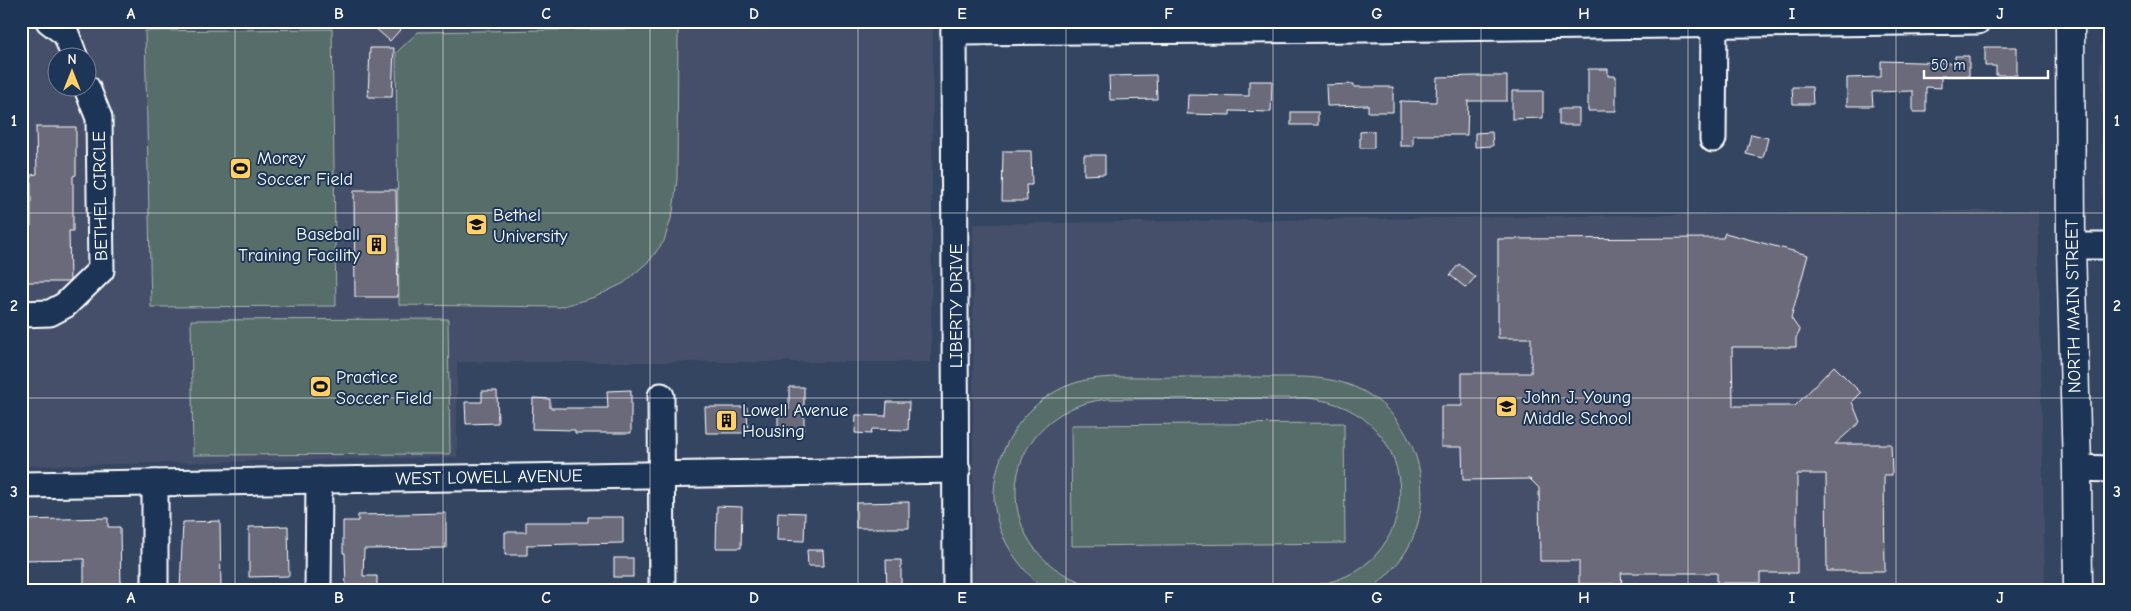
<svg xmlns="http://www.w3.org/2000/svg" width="2131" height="611" font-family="'Comic Neue',sans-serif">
<rect width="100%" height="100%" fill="#344562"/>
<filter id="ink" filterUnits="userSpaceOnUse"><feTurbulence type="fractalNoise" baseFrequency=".02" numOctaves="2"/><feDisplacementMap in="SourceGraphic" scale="10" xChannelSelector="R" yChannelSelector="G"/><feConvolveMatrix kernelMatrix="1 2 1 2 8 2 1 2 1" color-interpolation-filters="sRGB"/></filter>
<g filter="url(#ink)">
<g fill="#445069" fill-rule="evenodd">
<path d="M21 21H933L931 362H457V457L21 466ZM58 58H88V88H58Z"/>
<polygon points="2104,36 2110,36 2110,225 2103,220 2102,212 2101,39"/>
<polygon points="2038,210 2045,590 973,590 973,224"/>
<polygon points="2110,271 2110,448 2108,447 2104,279 2107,273"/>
</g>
<g fill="#566d69" stroke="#aab6b4" fill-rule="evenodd">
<polygon points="678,28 677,179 673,212 664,241 650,260 624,283 595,297 560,307 399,305 396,53 418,32"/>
<polygon points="332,29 336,306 151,307 145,31"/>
<polygon points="448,319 450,454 193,455 191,320"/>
<path d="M1303 377C1324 378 1344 381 1363 391 1417 421 1438 493 1408 548 1400 562 1388 575 1376 585L1387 586V590H1015L1043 588C1010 559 987 521 996 475 1006 427 1042 387 1091 379 1120 375 1150 378 1178 377 1220 377 1262 377 1303 377ZM1306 398C1431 408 1431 577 1306 586L1099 587C984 563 990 412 1107 399Z"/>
<polygon points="1344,423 1345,543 1072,546 1071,425"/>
<polygon points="2110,488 2110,590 2109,590 2108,489"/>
</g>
<g fill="#6a6a7a" stroke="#fff">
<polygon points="367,21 408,21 390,41"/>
<polygon points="1985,47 2017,47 2017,75 1996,75 1996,66 1985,66"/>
<polygon points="370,48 394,48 392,97 368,97"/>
<polygon points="1955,56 1969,56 1969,76 1941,76 1941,88 1926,87 1926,112 1913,112 1913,91 1872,92 1873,106 1847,106 1847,78 1881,77 1881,61 1955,63"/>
<polygon points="1588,69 1608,69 1608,76 1616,76 1616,111 1588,111"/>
<polygon points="1156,75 1157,99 1110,100 1109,76"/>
<polygon points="1477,76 1507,76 1507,101 1468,101 1467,135 1413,135 1413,146 1400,146 1400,101 1436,102 1437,77"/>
<polygon points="1249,81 1272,81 1271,112 1230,111 1230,115 1187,114 1188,95 1249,96"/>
<polygon points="1354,84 1354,87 1393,87 1393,112 1368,112 1368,105 1327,106 1326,85"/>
<polygon points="1792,87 1812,87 1813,104 1793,104"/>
<polygon points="1512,91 1543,91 1543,118 1512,119"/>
<rect x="1559" y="109" width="20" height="16"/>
<rect x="1291" y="112" width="27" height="13"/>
<polygon points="36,127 76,127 76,175 73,176 73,231 69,231 70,280 68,282 21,282 21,223 31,226 31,175 37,174"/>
<polygon points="1374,131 1374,148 1360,148 1360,132"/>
<polygon points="1492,132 1493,146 1475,147 1475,133"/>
<polygon points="1751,134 1768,138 1763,158 1746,154"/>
<polygon points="1003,151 1031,151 1032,185 1026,185 1027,201 1002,201"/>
<polygon points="1084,155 1105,155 1105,174 1084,175"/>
<polygon points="354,190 396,190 398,297 355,297"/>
<polygon points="1725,233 1808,255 1791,318 1800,331 1796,338 1796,347 1732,347 1733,406 1795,406 1834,366 1861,393 1852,402 1860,422 1835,444 1891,444 1892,475 1884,475 1885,571 1827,571 1826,474 1797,474 1797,573 1760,573 1760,583 1717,583 1717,573 1621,573 1622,584 1579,584 1579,561 1540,561 1539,488 1530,479 1463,480 1462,447 1441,447 1441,406 1462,406 1462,373 1531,373 1531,338 1498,338 1498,239 1723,238"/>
<polygon points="1459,264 1475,277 1466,288 1450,275"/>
<polygon points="789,387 804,387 804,430 778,430 778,410 789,410"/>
<polygon points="631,390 631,433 575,433 575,430 532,429 533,398 550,399 550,408 608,408 607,391"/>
<polygon points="482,391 497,391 498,423 466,424 465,402 482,402"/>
<polygon points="887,402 909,402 908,430 872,429 871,434 855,433 856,415 886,416"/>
<polygon points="705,407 747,407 748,433 706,433"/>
<polygon points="909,502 909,528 856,528 856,503"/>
<polygon points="717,506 742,507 741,548 716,548"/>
<polygon points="778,512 805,513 804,541 777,540"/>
<polygon points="446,513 446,548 364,549 363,576 377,576 377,590 346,590 345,553 343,553 343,521 358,521 358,515"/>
<polygon points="588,517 623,517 623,543 527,545 527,555 505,555 505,532 526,532 526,522 588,522"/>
<polygon points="108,518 108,527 120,527 121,590 84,590 84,559 21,560 21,520"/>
<polygon points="220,521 221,590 180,590 183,522"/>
<polygon points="288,526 289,576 249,577 249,527"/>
<polygon points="807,550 823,550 824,566 808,566"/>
<rect x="614" y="558" width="19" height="19"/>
<polygon points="886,560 901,560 901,590 887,590"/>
</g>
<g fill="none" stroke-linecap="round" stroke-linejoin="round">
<defs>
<g id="minor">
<polyline points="49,21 66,34 75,58"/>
<polyline points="954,21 956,590"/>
<polyline points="954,32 1365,29 1978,21"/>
<polyline points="1713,139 1714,21"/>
<polyline points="2071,246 2110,246"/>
<polyline points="21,314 50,313 65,305 101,270 99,118 87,88"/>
<polyline points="661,396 662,590"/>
<polyline points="2077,468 2110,469"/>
<polyline points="155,483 155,590"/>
<polyline points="21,485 957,470"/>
<polyline points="318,590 319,480"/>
</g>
<polyline id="major" points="2070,21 2071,246 2077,468 2078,590"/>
</defs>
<use href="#minor" stroke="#fff" stroke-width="29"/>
<use href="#major" stroke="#fff" stroke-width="31"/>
<use href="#minor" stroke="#1d3557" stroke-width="25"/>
<use href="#major" stroke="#1d3557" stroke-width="28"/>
</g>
</g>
<path fill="none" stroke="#fff" stroke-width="1" stroke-opacity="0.55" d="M235 21V590M443 21V590M650 21V590M858 21V590M1066 21V590M1273 21V590M1481 21V590M1688 21V590M1896 21V590M21 213H2110M21 398H2110"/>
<defs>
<symbol id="stadium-square" viewBox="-11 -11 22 22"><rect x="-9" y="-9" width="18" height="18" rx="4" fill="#ffd166" stroke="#1d3557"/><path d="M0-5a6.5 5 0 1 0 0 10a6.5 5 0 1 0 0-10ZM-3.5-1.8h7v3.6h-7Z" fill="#111"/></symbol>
<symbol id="university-square" viewBox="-11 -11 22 22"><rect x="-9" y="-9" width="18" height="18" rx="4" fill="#ffd166" stroke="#1d3557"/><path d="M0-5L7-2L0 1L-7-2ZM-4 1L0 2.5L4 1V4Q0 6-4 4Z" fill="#111"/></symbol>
<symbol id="building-square" viewBox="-11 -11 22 22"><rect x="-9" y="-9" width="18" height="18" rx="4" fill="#ffd166" stroke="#1d3557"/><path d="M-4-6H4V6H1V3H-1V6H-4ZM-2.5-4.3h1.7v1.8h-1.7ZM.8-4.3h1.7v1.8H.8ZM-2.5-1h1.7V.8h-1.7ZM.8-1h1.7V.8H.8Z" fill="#111"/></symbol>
<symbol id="school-square" viewBox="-11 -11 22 22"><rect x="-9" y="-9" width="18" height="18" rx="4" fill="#ffd166" stroke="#1d3557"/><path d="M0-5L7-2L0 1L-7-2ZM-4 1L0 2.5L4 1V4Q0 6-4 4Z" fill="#111"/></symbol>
</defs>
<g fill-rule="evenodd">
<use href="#stadium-square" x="228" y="156" width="25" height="25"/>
<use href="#university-square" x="464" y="212" width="25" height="25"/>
<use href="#building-square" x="364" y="232" width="25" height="25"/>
<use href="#stadium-square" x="308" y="374" width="25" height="25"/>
<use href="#school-square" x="1494" y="394" width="25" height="25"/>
<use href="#building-square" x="714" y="408" width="25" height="25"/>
</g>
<g text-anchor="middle" stroke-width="4" stroke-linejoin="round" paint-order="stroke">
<g font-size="18" fill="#fff" stroke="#1d3557" text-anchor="start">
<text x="257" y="164">Morey<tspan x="257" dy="21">Soccer Field</tspan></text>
<text x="493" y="221">Bethel<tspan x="493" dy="21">University</tspan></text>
<text x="360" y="240" text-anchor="end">Baseball<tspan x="360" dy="21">Training Facility</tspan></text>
<text x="336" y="383">Practice<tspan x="336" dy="21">Soccer Field</tspan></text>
<text x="1523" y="403">John J. Young<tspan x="1523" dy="21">Middle School</tspan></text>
<text x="742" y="416">Lowell Avenue<tspan x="742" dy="21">Housing</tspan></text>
</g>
<g font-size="18" fill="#fff" stroke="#1d3557">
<text transform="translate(100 196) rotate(-91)" y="6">BETHEL CIRCLE</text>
<text transform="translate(956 306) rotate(-90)" y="6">LIBERTY DRIVE</text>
<text transform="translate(2073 306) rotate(-91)" y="6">NORTH MAIN STREET</text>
<text transform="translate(489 477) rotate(-1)" y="6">WEST LOWELL AVENUE</text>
</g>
</g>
<rect width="2131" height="611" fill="none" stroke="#1d3557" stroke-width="55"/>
<g transform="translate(72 72)"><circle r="24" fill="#1d3557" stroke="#77869a"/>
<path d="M0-4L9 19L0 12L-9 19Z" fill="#ffd166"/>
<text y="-8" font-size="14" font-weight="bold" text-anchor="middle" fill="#ffffff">N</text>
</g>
<path d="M1924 70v8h124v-8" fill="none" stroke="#ffffff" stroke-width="2.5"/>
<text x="1931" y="70" font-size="15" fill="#ffffff" stroke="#1d3557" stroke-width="4" paint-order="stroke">50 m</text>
<rect x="28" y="28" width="2076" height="556" fill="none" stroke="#fff" stroke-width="2"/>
<g font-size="16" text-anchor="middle" font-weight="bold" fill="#fff">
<text x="131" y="19">A</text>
<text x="339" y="19">B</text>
<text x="546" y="19">C</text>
<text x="754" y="19">D</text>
<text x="962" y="19">E</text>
<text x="1169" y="19">F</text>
<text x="1377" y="19">G</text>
<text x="1584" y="19">H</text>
<text x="1792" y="19">I</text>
<text x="2000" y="19">J</text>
<text x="14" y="126">1</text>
<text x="2117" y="126">1</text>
<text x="14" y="311">2</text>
<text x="2117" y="311">2</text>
<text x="14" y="497">3</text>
<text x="2117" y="497">3</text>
<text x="131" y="603">A</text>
<text x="339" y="603">B</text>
<text x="546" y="603">C</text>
<text x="754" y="603">D</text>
<text x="962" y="603">E</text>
<text x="1169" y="603">F</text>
<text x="1377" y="603">G</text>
<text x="1584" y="603">H</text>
<text x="1792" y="603">I</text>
<text x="2000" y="603">J</text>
</g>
</svg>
